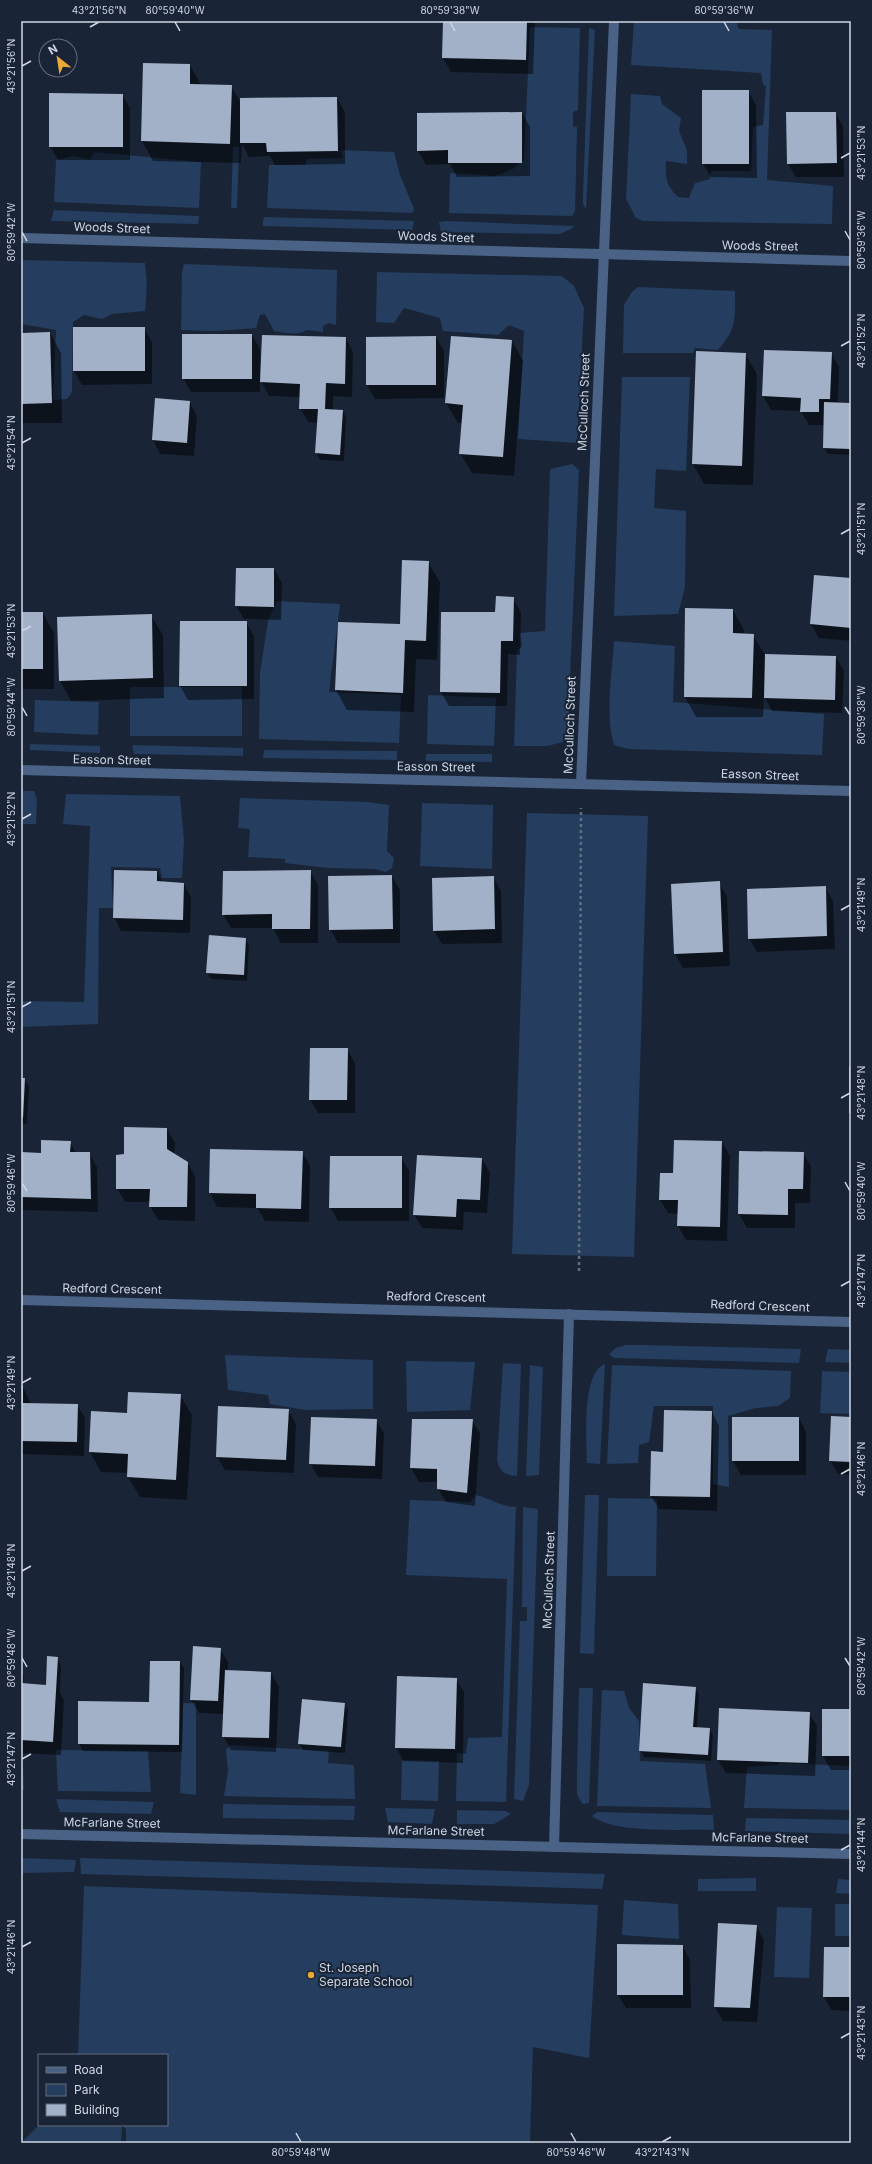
<svg xmlns="http://www.w3.org/2000/svg" width="872" height="2164" font-family="Inter,sans-serif">
<rect width="100%" height="100%" fill="#192536"/>
<g fill="#253d5f">
<path d="M634 21H736L739 29 772 30 767 180 833 186 832 224 643 221 636 218 626 199 631 94 660 96 662 104 681 118 679 131 687 150V164L666 161C665 178 666 185 678 197L689 198 695 183 710 179 711 171H751L753 127 763 125 766 86 763 85 761 73 631 65Z"/>
<polygon points="530,27 580,28 578,110 573,112 573,126 577,127 575,211 572,216 449,213 450,173 495,176 513,169 524,160"/>
<polygon points="589,28 595,30 586,209 583,204 583,197"/>
<polygon points="233,147 239,147 237,208 231,208"/>
<polygon points="341,150 394,152 400,175 414,209 413,213 267,208 269,165 306,165 306,159 343,158"/>
<polygon points="94,152 201,162 199,208 54,202 56,160 73,156 90,160"/>
<polygon points="54,210 199,216 198,224 51,221"/>
<polygon points="265,217 414,221 412,230 263,226 263,220"/>
<polygon points="448,221 573,226 573,228 560,234 441,232 439,222"/>
<polygon points="21,260 145,263 147,284 145,311 112,314 102,319 84,315 73,322 72,392 67,399 53,400 56,330 21,324"/>
<path d="M184 264 337 270 336 325 329 323 323 326V332L307 330C297 336 285 333 274 331L265 314 260 315 256 328 216 331 181 330 182 272Z"/>
<polygon points="377,272 562,276 574,286 584,308 577,443 518,439 524,331 509,325 498,335 443,331 440,318 404,308 394,323 376,322"/>
<path d="M638 287 735 291C735 318 737 329 718 350L695 348 693 353H623L624 305 632 292Z"/>
<polygon points="622,377 690,377 686,471 656,469 654,508 686,511 685,587 678,614 614,616"/>
<polygon points="572,464 579,470 568,725 563,742 547,746 514,746 517,651 522,646 520,633 545,631 550,469"/>
<polygon points="277,601 340,604 329,692 401,695 399,743 259,739 260,673 268,621"/>
<path d="M614 641 675 646 673 702 824 714 822 755 628 749 614 745C605 715 612 673 614 641Z"/>
<rect x="130" y="687" width="112" height="49"/>
<polygon points="428,695 496,698 494,746 427,744"/>
<polygon points="35,700 99,702 98,735 34,732"/>
<polygon points="30,744 100,746 100,753 30,750"/>
<polygon points="132,745 243,748 243,756 134,754"/>
<polygon points="264,750 397,751 397,760 263,758"/>
<polygon points="426,754 492,754 492,762 426,761"/>
<polygon points="21,791 34,791 37,799 36,824 21,824"/>
<polygon points="66,794 180,796 184,840 182,878 162,878 160,868 111,867 113,908 99,908 98,1024 21,1027 21,1001 84,1002 90,826 63,824"/>
<polygon points="240,798 368,802 389,805 387,851 394,858 392,868 386,872 375,869 328,868 285,863 285,859 248,857 250,829 238,828"/>
<polygon points="422,803 493,805 492,869 420,866"/>
<polygon points="527,813 648,816 634,1257 512,1254"/>
<polygon points="626,1345 641,1345 801,1349 799,1363 614,1358 609,1354 616,1348"/>
<polygon points="828,1349 851,1350 851,1363 825,1362"/>
<polygon points="225,1355 373,1360 373,1409 305,1410 270,1404 268,1395 228,1390"/>
<polygon points="406,1361 475,1362 470,1410 407,1412"/>
<path d="M503 1363 521 1364 517 1476C504 1475 500 1472 497 1460Z"/>
<path d="M605 1364 600 1464 587 1463C587 1440 581 1373 605 1364Z"/>
<polygon points="530,1365 543,1367 539,1475 526,1476"/>
<polygon points="612,1365 791,1371 790,1398 778,1406 756,1408 728,1416 729,1487 713,1484 713,1406 654,1406 649,1442 639,1445 638,1463 607,1464"/>
<polygon points="822,1371 851,1372 851,1414 820,1413"/>
<path d="M476 1495C490 1498 501 1507 516 1507L506 1802 456 1801 457 1753 466 1754 468 1738 502 1737 507 1579 406 1575 410 1500 470 1502Z"/>
<polygon points="585,1495 599,1495 594,1654 580,1653"/>
<polygon points="608,1498 657,1499 656,1576 607,1576"/>
<polygon points="523,1507 538,1509 529,1785 523,1801 514,1799 520,1621 527,1621 527,1607 522,1607"/>
<polygon points="579,1688 593,1688 589,1803 582,1804 577,1794 577,1775"/>
<polygon points="602,1690 624,1691 629,1708 639,1721 640,1761 705,1764 711,1808 597,1806"/>
<polygon points="183,1703 196,1703 196,1795 180,1793"/>
<polygon points="230,1745 329,1751 328,1763 354,1765 355,1799 224,1796 228,1771 226,1750"/>
<polygon points="56,1750 148,1751 151,1792 58,1791"/>
<polygon points="402,1760 439,1761 438,1801 401,1800"/>
<polygon points="21,1763 23,1764 24,1790 21,1789"/>
<polygon points="779,1763 851,1766 851,1810 744,1808 747,1767 778,1765"/>
<polygon points="56,1799 154,1802 151,1814 60,1812"/>
<polygon points="223,1804 355,1806 354,1820 223,1818"/>
<polygon points="385,1808 435,1809 432,1824 388,1822"/>
<polygon points="457,1810 505,1811 511,1814 494,1824 457,1824"/>
<path d="M597 1812 713 1815 714 1830C683 1829 614 1834 592 1816Z"/>
<polygon points="746,1818 851,1820 851,1834 745,1831"/>
<polygon points="21,1858 76,1860 74,1872 21,1873"/>
<polygon points="80,1858 605,1874 602,1889 81,1874"/>
<polygon points="756,1878 756,1891 698,1891 698,1879"/>
<polygon points="838,1879 851,1880 851,1894 836,1893"/>
<polygon points="84,1886 598,1905 589,2058 533,2047 530,2143 126,2143 126,2129 122,2125 167,2125 167,2055 78,2055"/>
<polygon points="624,1900 678,1904 679,1939 622,1935"/>
<rect x="835" y="1904" width="16" height="32"/>
<polygon points="777,1907 812,1908 809,1978 774,1977"/>
<polygon points="39,2125 120,2125 122,2127 121,2143 21,2143"/>
</g>
<g fill="#0007">
<polygon points="444,21 535,21 533,74 451,72 443,58"/>
<polygon points="190,65 201,85 231,86 241,103 337,98 345,112 345,164 275,165 270,156 249,157 242,144 241,163 153,161 142,141"/>
<polygon points="748,91 756,105 757,178 711,177 703,164"/>
<polygon points="122,95 130,108 130,160 58,160 50,146"/>
<polygon points="522,113 530,127 530,176 457,177 450,164 426,165 418,151 418,114"/>
<polygon points="835,113 843,126 844,177 796,177 788,164"/>
<polygon points="144,328 152,342 152,384 82,385 74,371"/>
<polygon points="50,333 61,353 62,423 21,423 21,334"/>
<polygon points="252,335 260,349 260,377 346,338 353,352 352,397 333,396 333,411 343,411 346,418 344,461 320,460 316,453 318,423 308,422 300,408 300,397 269,396 260,379 260,392 191,392 183,378"/>
<polygon points="436,337 444,351 444,398 375,399 367,385 367,338"/>
<polygon points="512,341 523,361 514,476 472,473 460,453 463,423 458,423 446,403"/>
<polygon points="831,353 839,367 838,404 851,404 851,455 828,454 824,448 825,425 809,425 801,411 771,410 763,396"/>
<polygon points="745,354 757,374 753,485 704,484 693,464"/>
<polygon points="190,402 197,416 194,456 160,454 153,440"/>
<polygon points="428,562 440,582 437,660 416,659 414,712 347,710 336,690 339,623 400,625"/>
<polygon points="274,569 282,583 281,620 244,619 236,606"/>
<polygon points="815,576 851,579 851,641 819,638 811,624"/>
<polygon points="513,598 521,612 520,655 508,654 507,706 449,706 441,692 496,613"/>
<polygon points="733,610 744,630 744,634 753,635 765,655 836,657 844,671 842,713 772,711 764,696 763,717 696,717 685,697"/>
<polygon points="21,613 43,613 54,633 54,689 21,689"/>
<polygon points="151,615 163,635 164,698 71,701 60,681"/>
<polygon points="246,622 254,636 254,699 188,700 180,686"/>
<polygon points="310,871 318,885 318,943 281,943 273,928 231,928 223,914"/>
<polygon points="157,872 163,883 184,884 191,897 190,933 121,931 114,917"/>
<polygon points="392,876 400,890 400,943 338,943 330,929"/>
<polygon points="493,877 501,891 502,943 442,944 434,931"/>
<polygon points="719,883 727,896 730,966 683,968 675,954 672,885"/>
<polygon points="825,887 833,901 835,949 757,952 749,938"/>
<polygon points="245,938 249,945 247,981 211,979 207,972"/>
<polygon points="347,1049 355,1063 355,1113 318,1113 310,1099"/>
<polygon points="21,1079 25,1079 29,1086 27,1124 21,1124"/>
<polygon points="167,1129 175,1143 174,1154 187,1162 195,1176 195,1221 158,1220 150,1206 150,1202 125,1202 117,1188 125,1155"/>
<polygon points="70,1142 76,1153 89,1153 97,1167 98,1212 21,1210 21,1153 42,1154"/>
<polygon points="722,1142 730,1156 727,1241 686,1240 678,1226 679,1214 668,1213 660,1200 674,1174"/>
<polygon points="211,1150 302,1152 310,1166 309,1222 265,1221 257,1208 217,1207 210,1193"/>
<polygon points="803,1153 811,1166 810,1203 795,1203 795,1228 747,1228 739,1214"/>
<polygon points="401,1157 409,1171 409,1221 338,1221 330,1207"/>
<polygon points="482,1159 490,1173 487,1213 464,1212 463,1230 422,1228 414,1214"/>
<polygon points="21,1387 23,1387 31,1404 77,1405 85,1418 84,1456 21,1454"/>
<polygon points="180,1395 192,1415 187,1500 140,1497 128,1477 129,1473 101,1472 90,1452 128,1414"/>
<polygon points="288,1410 296,1424 294,1473 225,1470 217,1456"/>
<polygon points="712,1412 719,1426 717,1511 659,1509 651,1496 664,1453"/>
<polygon points="733,1418 799,1418 806,1432 806,1475 741,1475 733,1461"/>
<polygon points="851,1418 851,1475 838,1474 830,1461"/>
<polygon points="376,1420 384,1433 382,1479 318,1477 310,1463"/>
<polygon points="413,1420 472,1420 480,1433 475,1506 446,1502 438,1489 438,1482 419,1482 411,1468"/>
<polygon points="220,1649 228,1662 228,1671 271,1673 279,1687 276,1752 231,1750 223,1736 224,1714 199,1713 191,1699"/>
<polygon points="57,1658 61,1665 60,1693 64,1700 61,1755 21,1753 21,1672 24,1676 23,1684 47,1686"/>
<polygon points="180,1662 184,1668 182,1752 83,1751 79,1744 150,1703"/>
<polygon points="456,1679 464,1692 463,1763 403,1761 396,1747"/>
<polygon points="695,1688 699,1694 697,1728 709,1729 713,1735 711,1761 644,1757 640,1750"/>
<polygon points="344,1703 348,1710 345,1753 303,1750 299,1743"/>
<polygon points="851,1710 851,1770 831,1770 823,1756"/>
<polygon points="809,1713 817,1726 815,1776 726,1773 718,1760"/>
<polygon points="719,1924 756,1926 764,1940 757,2022 723,2021 715,2007"/>
<polygon points="683,1946 690,1960 691,2008 626,2008 618,1995"/>
<polygon points="851,1948 851,2011 831,2010 824,1997"/>
</g>
<g fill="#a2b1c8">
<polygon points="443,21 527,21 526,60 442,58"/>
<polygon points="143,63 190,64 190,84 232,85 230,144 141,141"/>
<rect x="702" y="90" width="47" height="74"/>
<polygon points="49,93 123,94 123,147 49,147"/>
<polygon points="337,97 338,151 267,152 266,143 240,143 240,98"/>
<polygon points="522,112 522,163 448,163 448,150 417,151 417,113"/>
<polygon points="786,112 836,112 837,163 787,164"/>
<rect x="73" y="327" width="72" height="44"/>
<polygon points="50,332 52,403 21,404 21,333"/>
<rect x="182" y="334" width="70" height="45"/>
<polygon points="262,335 346,337 345,384 326,383 325,409 343,410 340,455 315,453 318,409 299,409 300,384 260,382"/>
<polygon points="436,336 436,385 366,385 366,337"/>
<polygon points="451,336 512,340 503,457 459,454 463,405 445,403"/>
<polygon points="764,350 832,352 830,399 819,399 819,412 800,412 801,398 762,396"/>
<polygon points="696,351 746,353 742,466 692,464"/>
<polygon points="155,398 190,401 187,443 152,440"/>
<polygon points="824,402 851,403 850,449 823,448"/>
<polygon points="402,560 429,561 426,641 405,640 403,693 335,690 338,622 400,624"/>
<polygon points="236,568 274,568 274,607 235,606"/>
<polygon points="814,575 851,578 851,628 810,624"/>
<polygon points="496,596 514,597 513,641 501,641 500,693 440,692 441,612 495,612"/>
<polygon points="685,608 733,609 733,633 754,634 752,698 684,697"/>
<rect x="21" y="612" width="22" height="57"/>
<polygon points="152,614 153,678 59,681 57,617"/>
<polygon points="180,621 247,621 247,686 179,686"/>
<polygon points="765,654 836,656 835,700 764,698"/>
<polygon points="114,870 157,871 157,881 184,883 183,920 113,918"/>
<polygon points="311,870 310,929 272,929 272,914 222,915 223,871"/>
<polygon points="392,875 393,929 329,930 328,876"/>
<polygon points="494,876 495,929 433,931 432,878"/>
<polygon points="720,881 723,952 674,954 671,884"/>
<polygon points="826,886 827,936 748,939 747,889"/>
<polygon points="209,935 246,938 244,975 206,973"/>
<polygon points="310,1048 348,1048 347,1100 309,1100"/>
<rect x="849" y="1066" width="2" height="47"/>
<polygon points="21,1078 25,1078 23,1118 21,1117"/>
<polygon points="124,1127 167,1128 167,1149 188,1162 187,1207 149,1207 150,1189 116,1189 116,1155 124,1154"/>
<polygon points="41,1140 71,1141 70,1152 90,1152 91,1199 21,1197 21,1152 41,1153"/>
<polygon points="674,1140 722,1141 720,1227 677,1226 678,1200 659,1200 660,1173 673,1173"/>
<polygon points="210,1149 303,1151 301,1209 256,1208 256,1194 209,1193"/>
<polygon points="739,1151 804,1152 803,1189 788,1189 788,1215 738,1214"/>
<polygon points="417,1155 482,1158 480,1200 457,1199 456,1217 413,1215"/>
<polygon points="330,1156 402,1156 402,1208 329,1208"/>
<polygon points="21,1386 23,1386 23,1403 78,1404 77,1442 21,1441"/>
<polygon points="128,1392 181,1394 176,1480 127,1477 128,1454 89,1452 91,1411 127,1413"/>
<polygon points="218,1406 289,1409 286,1460 216,1457"/>
<polygon points="664,1410 712,1411 710,1497 650,1496 651,1451 663,1452"/>
<polygon points="831,1416 851,1417 851,1462 829,1461"/>
<polygon points="311,1417 377,1419 375,1466 309,1464"/>
<rect x="732" y="1417" width="67" height="44"/>
<polygon points="412,1419 473,1419 467,1493 437,1489 437,1469 410,1468"/>
<polygon points="193,1646 221,1648 218,1701 190,1700"/>
<polygon points="47,1656 58,1657 53,1742 21,1740 21,1683 46,1685"/>
<polygon points="150,1661 180,1661 179,1745 78,1744 78,1701 149,1702"/>
<polygon points="225,1670 271,1672 269,1738 222,1737"/>
<polygon points="397,1676 457,1678 455,1749 395,1748"/>
<polygon points="643,1683 696,1687 693,1727 710,1728 708,1755 639,1751"/>
<polygon points="302,1699 345,1703 341,1747 298,1744"/>
<polygon points="719,1708 810,1712 808,1763 717,1760"/>
<rect x="822" y="1709" width="29" height="47"/>
<polygon points="718,1923 757,1925 750,2008 714,2007"/>
<polygon points="617,1944 683,1945 683,1995 617,1995"/>
<polygon points="824,1947 851,1947 851,1997 823,1997"/>
</g>
<g fill="none" stroke-linecap="round" stroke-linejoin="round">
<polyline stroke="#646f7d" stroke-width="2.5" stroke-dasharray="3 3" stroke-linecap="butt" points="579,1271 581,808"/>
<g stroke="#4a6285" stroke-width="10">
<polyline points="21,238 851,261"/>
<polyline points="21,770 851,791"/>
<polyline points="581,783 614,21"/>
<polyline points="21,1300 851,1322"/>
<polyline points="21,1834 851,1854"/>
<polyline points="554,1847 569,1314"/>
</g>
</g>
<path fill="none" stroke="#cfd7e3" stroke-width="1.5" d="M175 22 180 31M450 22 455 31M724 22 729 31M90 27 99 22M22 66 31 61M841 158 850 153M845 231 850 240M22 232 27 241M841 346 850 341M22 443 31 438M841 534 850 529M22 631 31 626M22 707 27 716M845 707 850 715M22 819 31 814M841 910 850 905M22 1007 31 1002M841 1098 850 1093M845 1182 850 1191M22 1183 27 1191M841 1286 850 1281M22 1383 31 1378M841 1474 850 1469M22 1571 31 1566M22 1658 27 1667M845 1658 850 1666M22 1759 31 1754M841 1850 850 1845M22 1947 31 1942M841 2038 850 2033M296 2133 301 2142M571 2133 576 2142M662 2142 671 2137"/>
<circle fill="#eaaa38" stroke="#192536" stroke-width="1.5" cx="311" cy="1975" r="4"/>
<g text-anchor="middle" stroke-width="4" stroke-linejoin="round" paint-order="stroke">
<g font-size="12" fill="#cfd7e3" stroke="#192536">
<text transform="translate(112 228) rotate(2)" y="4">Woods Street</text>
<text transform="translate(436 237) rotate(2)" y="4">Woods Street</text>
<text transform="translate(760 246) rotate(1)" y="4">Woods Street</text>
<text transform="translate(584 402) rotate(-88)" y="4">McCulloch Street</text>
<text transform="translate(570 725) rotate(-88)" y="4">McCulloch Street</text>
<text transform="translate(112 760) rotate(1)" y="4">Easson Street</text>
<text transform="translate(436 767) rotate(1)" y="4">Easson Street</text>
<text transform="translate(760 775) rotate(2)" y="4">Easson Street</text>
<text transform="translate(112 1289) rotate(1)" y="4">Redford Crescent</text>
<text transform="translate(436 1297) rotate(1)" y="4">Redford Crescent</text>
<text transform="translate(760 1306) rotate(2)" y="4">Redford Crescent</text>
<text transform="translate(549 1580) rotate(-88)" y="4">McCulloch Street</text>
<text transform="translate(112 1823) rotate(1)" y="4">McFarlane Street</text>
<text transform="translate(436 1831) rotate(1)" y="4">McFarlane Street</text>
<text transform="translate(760 1838) rotate(1)" y="4">McFarlane Street</text>
</g>
<g font-size="12" fill="#cfd7e3" stroke="#192536" text-anchor="start">
<text x="319" y="1972">St. Joseph<tspan x="319" dy="14">Separate School</tspan></text>
</g>
</g>
<rect width="872" height="2164" fill="none" stroke="#192536" stroke-width="44"/>
<rect x="38" y="2054" width="130" height="72" fill="#192536" stroke="#626c7b"/>
<rect x="46" y="2067" width="20" height="6" fill="#4a6285" stroke="#626c7b"/>
<text x="74" y="2074" font-size="12" fill="#cfd7e3">Road</text>
<rect x="46" y="2084" width="20" height="12" fill="#253d5f" stroke="#626c7b"/>
<text x="74" y="2094" font-size="12" fill="#cfd7e3">Park</text>
<rect x="46" y="2104" width="20" height="12" fill="#a2b1c8" stroke="#626c7b"/>
<text x="74" y="2114" font-size="12" fill="#cfd7e3">Building</text>
<g transform="translate(58 58) rotate(330)"><circle r="19" fill="#192536" stroke="#626c7b"/>
<path d="M0-3L7 15L0 10L-7 15Z" fill="#eaaa38"/>
<text y="-6" font-size="11" font-weight="bold" text-anchor="middle" fill="#cfd7e3">N</text>
</g>
<rect x="22" y="22" width="828" height="2120" fill="none" stroke="#cfd7e3" stroke-width="1.5"/>
<g font-size="10" text-anchor="middle" fill="#cfd7e3">
<text x="99" y="14">43°21'56"N</text>
<text x="175" y="14">80°59'40"W</text>
<text x="450" y="14">80°59'38"W</text>
<text x="724" y="14">80°59'36"W</text>
<text transform="translate(11 66) rotate(-90)" y="4">43°21'56"N</text>
<text transform="translate(861 153) rotate(-90)" y="4">43°21'53"N</text>
<text transform="translate(11 232) rotate(-90)" y="4">80°59'42"W</text>
<text transform="translate(861 240) rotate(-90)" y="4">80°59'36"W</text>
<text transform="translate(861 341) rotate(-90)" y="4">43°21'52"N</text>
<text transform="translate(11 443) rotate(-90)" y="4">43°21'54"N</text>
<text transform="translate(861 529) rotate(-90)" y="4">43°21'51"N</text>
<text transform="translate(11 631) rotate(-90)" y="4">43°21'53"N</text>
<text transform="translate(11 707) rotate(-90)" y="4">80°59'44"W</text>
<text transform="translate(861 715) rotate(-90)" y="4">80°59'38"W</text>
<text transform="translate(11 819) rotate(-90)" y="4">43°21'52"N</text>
<text transform="translate(861 905) rotate(-90)" y="4">43°21'49"N</text>
<text transform="translate(11 1007) rotate(-90)" y="4">43°21'51"N</text>
<text transform="translate(861 1093) rotate(-90)" y="4">43°21'48"N</text>
<text transform="translate(11 1183) rotate(-90)" y="4">80°59'46"W</text>
<text transform="translate(861 1191) rotate(-90)" y="4">80°59'40"W</text>
<text transform="translate(861 1281) rotate(-90)" y="4">43°21'47"N</text>
<text transform="translate(11 1383) rotate(-90)" y="4">43°21'49"N</text>
<text transform="translate(861 1469) rotate(-90)" y="4">43°21'46"N</text>
<text transform="translate(11 1571) rotate(-90)" y="4">43°21'48"N</text>
<text transform="translate(11 1658) rotate(-90)" y="4">80°59'48"W</text>
<text transform="translate(861 1666) rotate(-90)" y="4">80°59'42"W</text>
<text transform="translate(11 1759) rotate(-90)" y="4">43°21'47"N</text>
<text transform="translate(861 1845) rotate(-90)" y="4">43°21'44"N</text>
<text transform="translate(11 1947) rotate(-90)" y="4">43°21'46"N</text>
<text transform="translate(861 2033) rotate(-90)" y="4">43°21'43"N</text>
<text x="301" y="2156">80°59'48"W</text>
<text x="576" y="2156">80°59'46"W</text>
<text x="662" y="2156">43°21'43"N</text>
</g>
</svg>
